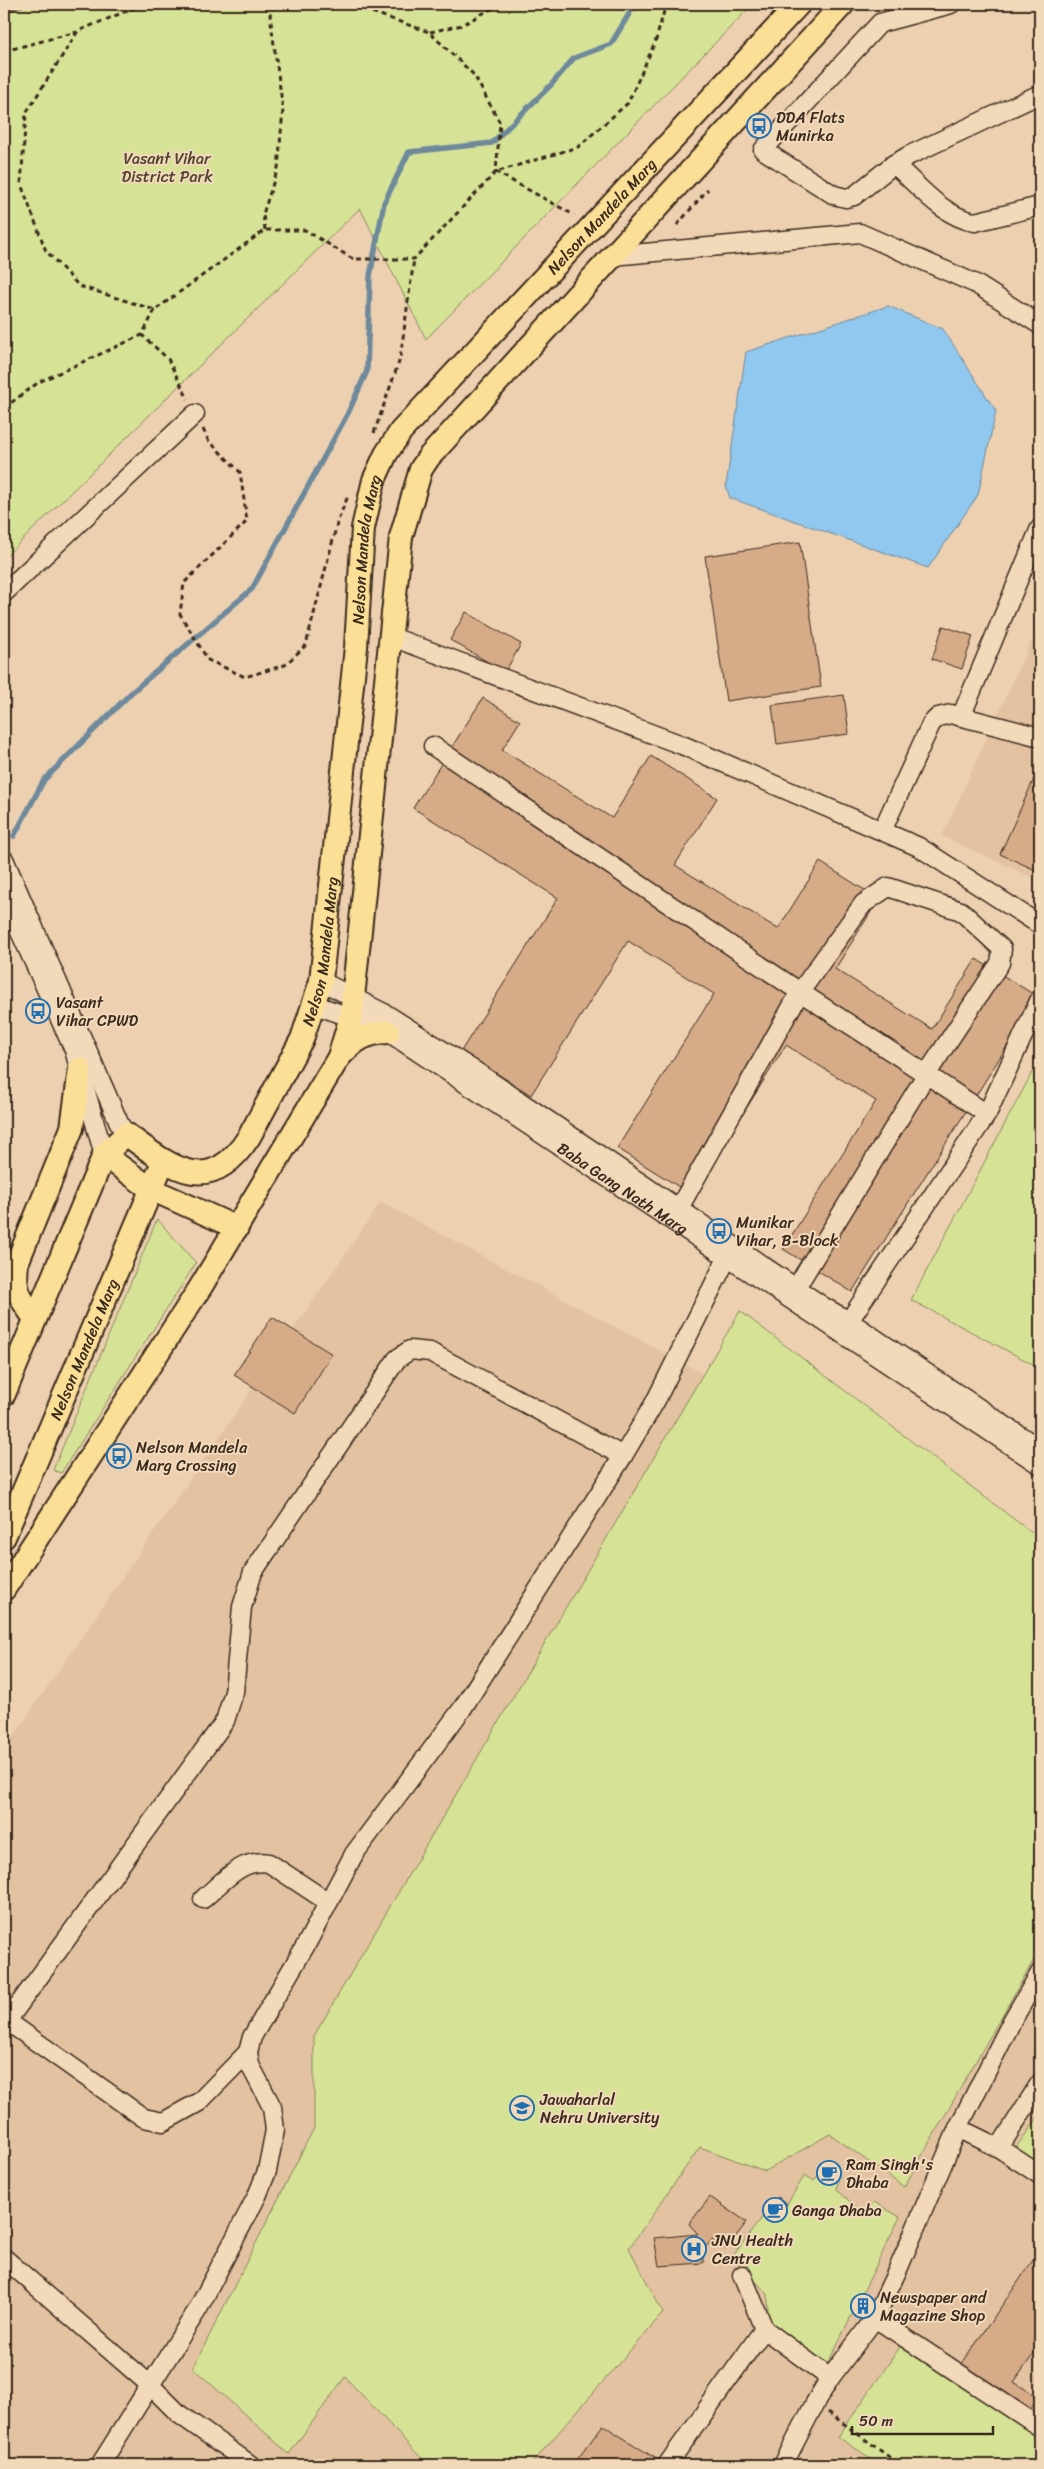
<svg xmlns="http://www.w3.org/2000/svg" width="1044" height="2469" font-family="Sriracha,sans-serif">
<rect width="100%" height="100%" fill="#ecd0b0"/>
<filter id="ink" filterUnits="userSpaceOnUse"><feTurbulence type="fractalNoise" baseFrequency=".02" numOctaves="2"/><feDisplacementMap in="SourceGraphic" scale="10" xChannelSelector="R" yChannelSelector="G"/><feConvolveMatrix kernelMatrix="1 2 1 2 8 2 1 2 1" color-interpolation-filters="sRGB"/></filter>
<g filter="url(#ink)">
<g fill="#e2c2a1">
<polygon points="1040,622 1040,881 942,836"/>
<polygon points="381,1202 1040,1553 1040,2465 4,2465 4,1750"/>
</g>
<g fill="#d6e396" stroke="#88865a">
<polygon points="31,4 753,4 426,339 360,208 4,558 4,13"/>
<polygon points="1033,1071 1040,1074 1040,1368 911,1300"/>
<polygon points="157,1219 196,1263 61,1473 53,1470"/>
<polygon points="740,1311 1040,1539 1040,1949 904,2187 830,2134 765,2171 700,2147 629,2248 663,2313 530,2465 428,2465 345,2377 289,2454 193,2368 314,2128 314,2036"/>
<polygon points="1040,2115 1040,2177 1008,2158"/>
<polygon points="826,2164 839,2172 837,2190 864,2214 874,2202 900,2217 827,2365 768,2331 768,2294 732,2257 778,2197 787,2204 805,2175 814,2181"/>
<polygon points="900,2347 1040,2439 1040,2465 881,2465 838,2437"/>
</g>
<polygon fill="#90c8ef" stroke="#6e899b" points="888,306 943,329 996,411 978,495 928,568 730,498 726,486 746,352"/>
<g fill="none" stroke-linecap="round" stroke-linejoin="round">
<polyline stroke="#6e899b" stroke-width="5.5" points="14,836 44,780 131,693 252,589 348,413 367,371 370,276 384,203 409,152 492,143 551,85 574,58 611,44 635,4"/>
</g>
<g fill="#d6ab88" stroke="#3b2a1e">
<polygon points="4,4 25,4 4,12"/>
<polygon points="800,542 821,687 726,701 705,556"/>
<polygon points="466,612 521,644 505,672 450,640"/>
<polygon points="943,626 973,636 962,669 932,659"/>
<polygon points="844,695 849,734 777,744 772,705"/>
<polygon points="483,698 520,721 502,750 612,818 651,756 717,798 675,865 778,929 820,862 879,899 835,969 932,1029 976,959 1038,997 852,1292 783,1249 876,1101 786,1045 692,1195 617,1148 714,994 628,941 531,1095 461,1051 558,898 413,808"/>
<polygon points="1034,779 1040,782 1040,872 1000,854"/>
<polygon points="272,1317 332,1354 295,1413 234,1375"/>
<polygon points="826,2164 839,2172 832,2183 819,2174"/>
<polygon points="710,2197 747,2222 726,2249 712,2240 703,2250 703,2263 659,2266 654,2238 698,2234 689,2224"/>
<polygon points="778,2197 787,2204 773,2223 763,2215"/>
<polygon points="1040,2250 1040,2345 1014,2382 1039,2398 1029,2411 961,2365"/>
<polygon points="857,2299 873,2308 870,2314 854,2305"/>
<polygon points="603,2425 658,2460 655,2465 573,2465"/>
</g>
<g fill="none" stroke-linecap="round" stroke-linejoin="round">
<defs>
<g id="minor">
<polyline points="951,4 880,23 763,150 834,195 846,198 854,196 894,164 910,155 1040,94"/>
<path d="M894 164C917 184 944 218 975 222L1040 206"/>
<polyline points="612,256 860,233 976,284 1040,325"/>
<polyline points="4,593 195,414"/>
<polyline points="392,637 682,745 919,847 1040,925"/>
<polyline points="961,717 1040,528"/>
<polyline points="433,746 800,992 987,1114"/>
<polyline points="882,831 931,724 938,717 951,714 1040,737"/>
<polyline points="4,859 120,1125 126,1134"/>
<polyline points="4,897 74,1050 104,1155"/>
<polyline points="321,981 386,1014 475,1071 824,1307 849,1321 1040,1449"/>
<path id="s1" d="M315 1005 377 1026 388 1032 1040 1465"/>
<polyline points="679,1208 800,992 863,904 888,887 961,911 1002,949 1000,963 926,1075 802,1278"/>
<polyline points="846,1332 849,1321 987,1114 1040,999"/>
<path d="M203 1899C223 1882 241 1858 269 1863L328 1902"/>
<polyline points="7,2021 144,2118 163,2122 199,2102 248,2052"/>
<polyline points="4,2029 7,2021 225,1721 234,1692 242,1607 253,1572 397,1359 410,1350 430,1352 623,1456"/>
<polyline points="958,2128 999,2148 1040,2175"/>
<polyline points="999,2148 1040,2083"/>
<polyline points="4,2258 149,2384 179,2414 251,2465"/>
<polyline points="742,2275 764,2329 830,2378"/>
<polyline points="875,2318 1040,2427"/>
<polyline points="100,2465 198,2309 257,2196 267,2171 275,2130 272,2107 250,2065 248,2052 252,2037 307,1943 354,1854 462,1709 623,1456 655,1402 727,1258"/>
<polyline points="667,2465 764,2329"/>
<polyline points="783,2465 815,2403 830,2378 875,2318 899,2267 958,2128 1012,2021 1040,1973"/>
</g>
<g id="major">
<polyline points="339,1057 351,1017 401,537 421,469 429,457 843,4"/>
<polyline points="104,1155 151,1189 237,1228"/>
<path d="M35 1319C19 1296 14 1292 17 1263L72 1128 80 1069"/>
<path id="s2" d="M4 1394 104 1155 126 1134C172 1168 209 1199 249 1137L302 1039 321 981 356 647 363 528 374 480 386 454 401 431 799 4"/>
<path id="s3" d="M4 1537 163 1162"/>
<path d="M4 1589 200 1288 339 1057C354 1041 365 1033 388 1032"/>
</g>
</defs>
<use href="#minor" stroke="#3b2a1e" stroke-width="21"/>
<use href="#major" stroke="#3b2a1e" stroke-width="26"/>
<g stroke="#3b2a1e" stroke-width="3" stroke-dasharray="5 4" stroke-linecap="butt">
<polyline points="144,4 78,31 26,113 21,184 46,251 79,286 155,310 265,230 305,230 353,259 414,259 496,172 578,147 628,103 656,40 666,4"/>
<polyline points="357,4 360,8 429,32 474,75 500,123 496,172 574,215"/>
<polyline points="430,32 462,25 500,4"/>
<polyline points="4,51 77,32"/>
<polyline points="677,225 708,189"/>
<polyline points="265,230 263,214 278,168 283,110 270,15 274,4"/>
<polyline points="155,310 142,335 168,359 188,399"/>
<polyline points="4,408 39,382 142,335"/>
<polyline points="203,429 208,440 240,472 247,521 184,583 180,614 208,660 245,677 285,665 306,645 338,520 348,496"/>
<polyline points="374,433 400,359 414,259"/>
<polyline points="828,2412 900,2465"/>
</g>
<use href="#minor" stroke="#f2d9ba" stroke-width="18"/>
<use href="#major" stroke="#fbdf96" stroke-width="22"/>
</g>
</g>
<defs>
<symbol id="bus-ring" viewBox="-11 -11 22 22"><circle r="9.5" fill="#f2d9ba" stroke="#1f6fb2" stroke-width="1.5"/><path d="M-5-6H5V4H4V6H2V4H-2V6H-4V4H-5ZM-3.5-4V0h7V-4ZM-3.5 1.2v1.5H-2V1.2ZM2 1.2v1.5H3.5V1.2Z" fill="#1f6fb2"/></symbol>
<symbol id="university-ring" viewBox="-11 -11 22 22"><circle r="9.5" fill="#f2d9ba" stroke="#1f6fb2" stroke-width="1.5"/><path d="M0-5L7-2L0 1L-7-2ZM-4 1L0 2.5L4 1V4Q0 6-4 4Z" fill="#1f6fb2"/></symbol>
<symbol id="cafe-ring" viewBox="-11 -11 22 22"><circle r="9.5" fill="#f2d9ba" stroke="#1f6fb2" stroke-width="1.5"/><path d="M-5.5-4.5H6V0H3Q3 3.5 0 3.5H-2.5Q-5.5 3.5-5.5 0ZM3-3.2v2h1.7v-2ZM-6 4.5H4V6H-6Z" fill="#1f6fb2"/></symbol>
<symbol id="hospital-ring" viewBox="-11 -11 22 22"><circle r="9.5" fill="#f2d9ba" stroke="#1f6fb2" stroke-width="1.5"/><path d="M-5-5h3v3.5h4V-5h3V5h-3V1.5h-4V5h-3Z" fill="#1f6fb2"/></symbol>
<symbol id="building-ring" viewBox="-11 -11 22 22"><circle r="9.5" fill="#f2d9ba" stroke="#1f6fb2" stroke-width="1.5"/><path d="M-4-6H4V6H1V3H-1V6H-4ZM-2.5-4.3h1.7v1.8h-1.7ZM.8-4.3h1.7v1.8H.8ZM-2.5-1h1.7V.8h-1.7ZM.8-1h1.7V.8H.8Z" fill="#1f6fb2"/></symbol>
</defs>
<g fill-rule="evenodd">
<use href="#bus-ring" x="745" y="112" width="28" height="28"/>
<use href="#bus-ring" x="24" y="997" width="28" height="28"/>
<use href="#bus-ring" x="705" y="1217" width="28" height="28"/>
<use href="#bus-ring" x="105" y="1442" width="28" height="28"/>
<use href="#university-ring" x="508" y="2094" width="28" height="28"/>
<use href="#cafe-ring" x="815" y="2159" width="28" height="28"/>
<use href="#cafe-ring" x="761" y="2196" width="28" height="28"/>
<use href="#hospital-ring" x="680" y="2235" width="28" height="28"/>
<use href="#building-ring" x="849" y="2292" width="28" height="28"/>
</g>
<g text-anchor="middle" stroke-width="4" stroke-linejoin="round" paint-order="stroke">
<g font-size="16" fill="#3b2a1e" stroke="#f2d9ba" text-anchor="start">
<text x="776" y="123">DDA Flats<tspan x="776" dy="18">Munirka</tspan></text>
<text x="56" y="1008">Vasant<tspan x="56" dy="18">Vihar CPWD</tspan></text>
<text x="736" y="1228">Munikar<tspan x="736" dy="18">Vihar, B-Block</tspan></text>
<text x="136" y="1453">Nelson Mandela<tspan x="136" dy="18">Marg Crossing</tspan></text>
<text x="540" y="2105">Jawaharlal<tspan x="540" dy="18">Nehru University</tspan></text>
<text x="846" y="2170">Ram Singh's<tspan x="846" dy="18">Dhaba</tspan></text>
<text x="792" y="2216">Ganga Dhaba</text>
<text x="712" y="2246">JNU Health<tspan x="712" dy="18">Centre</tspan></text>
<text x="880" y="2303">Newspaper and<tspan x="880" dy="18">Magazine Shop</tspan></text>
</g>
<g font-size="16" fill="#524630" stroke="#f2d9ba">
<text x="167" y="164">Vasant Vihar<tspan x="167" dy="18">District Park</tspan></text>
</g>
<g font-size="16" fill="#3b2a1e" stroke="#f2d9ba">
<text dy="6" stroke="none"><textPath href="#s2" startOffset="1464">Nelson Mandela Marg</textPath></text>
<text dy="6" stroke="none"><textPath href="#s2" startOffset="1044">Nelson Mandela Marg</textPath></text>
<text dy="6" stroke="none"><textPath href="#s2" startOffset="639">Nelson Mandela Marg</textPath></text>
<text dy="6" stroke="none"><textPath href="#s1" startOffset="360">Baba Gang Nath Marg</textPath></text>
<text dy="6" stroke="none"><textPath href="#s3" startOffset="204">Nelson Mandela Marg</textPath></text>
</g>
</g>
<rect width="1044" height="2469" fill="none" stroke="#f2d9ba" stroke-width="20"/>
<rect x="10" y="10" width="1024" height="2449" fill="none" stroke="#3b2a1e" stroke-width="2" filter="url(#ink)"/>
<path d="M852 2426v8h141v-8" fill="none" stroke="#3b2a1e" stroke-width="2.5"/>
<text x="859" y="2426" font-size="15" fill="#3b2a1e" stroke="#f2d9ba" stroke-width="4" paint-order="stroke">50 m</text>
</svg>
